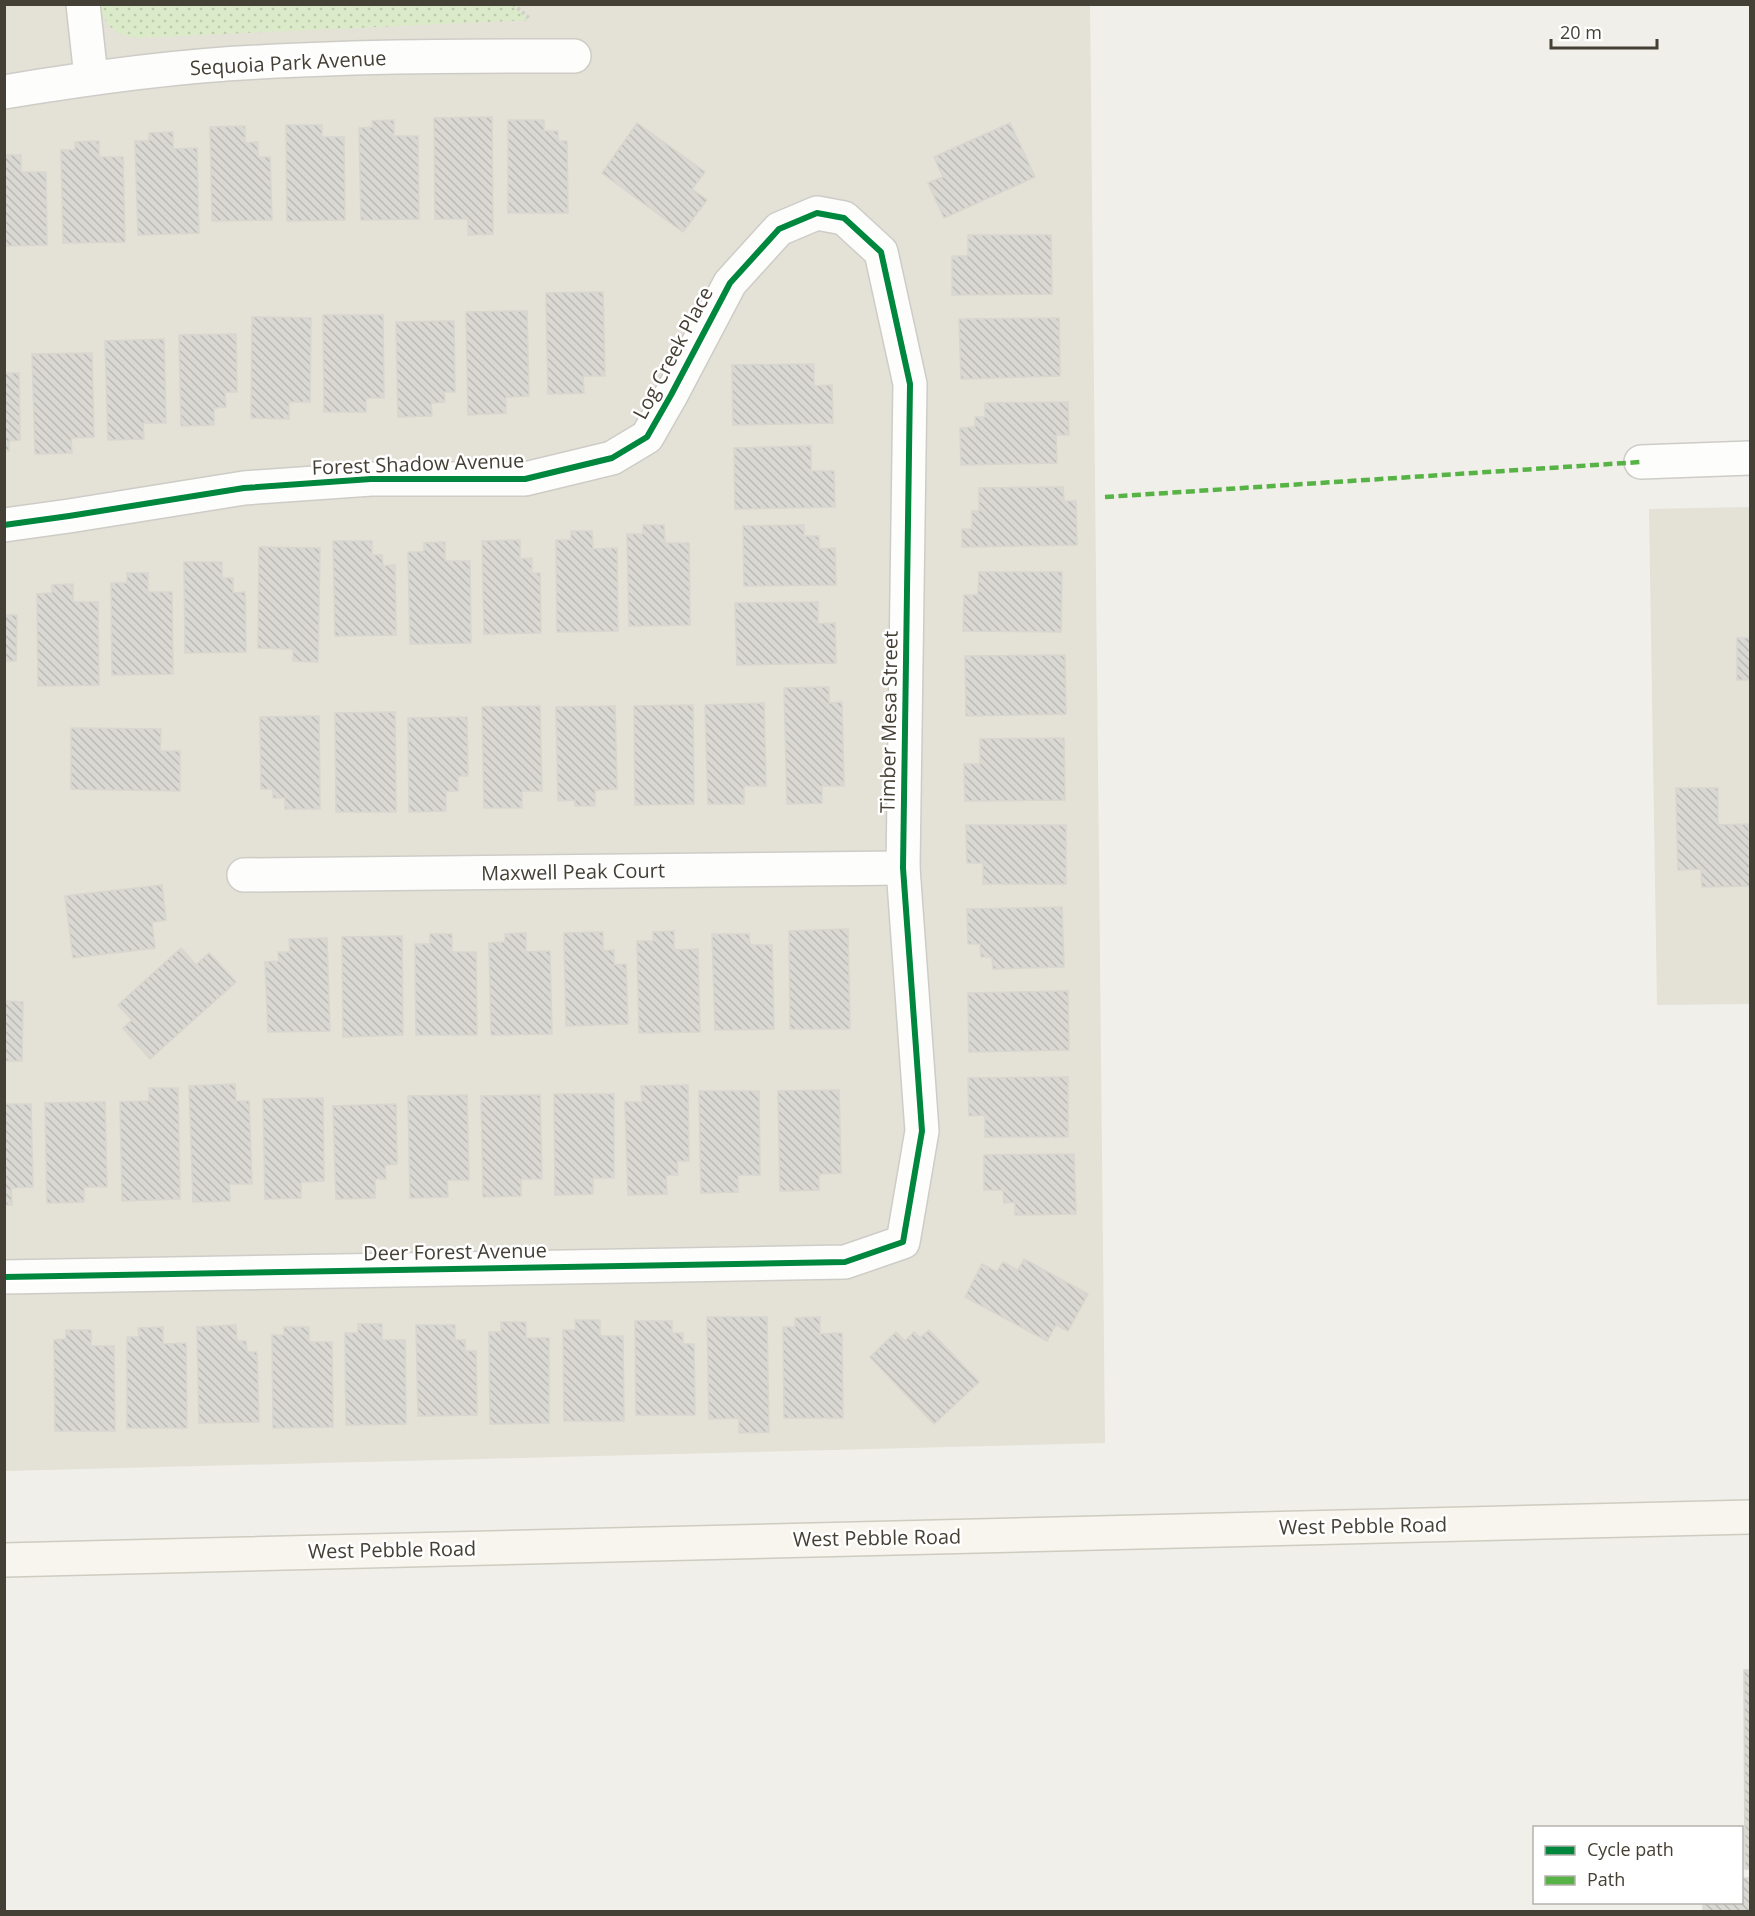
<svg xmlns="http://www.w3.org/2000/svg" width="1755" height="1916" font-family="'Open Sans',sans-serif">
<defs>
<pattern id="grass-dots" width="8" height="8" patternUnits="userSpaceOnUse" patternTransform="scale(1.5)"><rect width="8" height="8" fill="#dbebc9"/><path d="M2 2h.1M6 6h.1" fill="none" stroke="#bdcbad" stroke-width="1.8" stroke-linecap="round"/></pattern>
<pattern id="building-back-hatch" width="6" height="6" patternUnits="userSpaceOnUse" patternTransform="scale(1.5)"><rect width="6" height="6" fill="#d9d8d2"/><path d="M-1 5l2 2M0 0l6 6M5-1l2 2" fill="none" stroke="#bcbab5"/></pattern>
</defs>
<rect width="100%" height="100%" fill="#f0efe9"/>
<g fill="#e4e1d6">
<polygon points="4,5 1090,5 1105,1443 5,1471"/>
<polygon points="1750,507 1750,1004 1657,1005 1649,509"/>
</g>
<path fill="url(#grass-dots)" d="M513 4 531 20 136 38C114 33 105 27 100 5Z"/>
<g fill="url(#building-back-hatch)" stroke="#d8d6cf" stroke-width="1.5">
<polygon points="492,117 493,234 468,235 468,219 435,219 434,118"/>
<polygon points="394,120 394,136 418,136 419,219 361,220 359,128 373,127 372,121"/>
<polygon points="508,120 544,120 544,131 558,131 558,141 567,141 568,213 508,213"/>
<polygon points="637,123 705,172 692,189 707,200 683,232 602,173"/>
<polygon points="1010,123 1035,177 944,218 928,183 943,177 934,157"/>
<polygon points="286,125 322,125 322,137 344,137 345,220 287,221"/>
<polygon points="245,126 245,143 258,142 258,157 270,157 272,220 212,221 210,127"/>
<polygon points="173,132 173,149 197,148 199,233 138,235 135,141 149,141 149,133"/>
<polygon points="99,141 99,157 123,157 125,242 63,243 61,150 75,150 75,142"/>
<polygon points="4,155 21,155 21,172 46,172 47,245 4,246"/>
<polygon points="968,235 1051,235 1052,294 952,295 952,256 968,256"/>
<polygon points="603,292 605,376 583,376 584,393 548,394 546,293"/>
<polygon points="527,311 529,396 506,397 506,413 468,415 466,312"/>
<polygon points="323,315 383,315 384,398 366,398 366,412 324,412"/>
<polygon points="252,317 311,318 310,402 289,402 289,419 251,418"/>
<polygon points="1059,318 1060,376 961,379 959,319"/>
<polygon points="454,321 455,392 444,392 445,402 431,403 432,416 398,417 396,322"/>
<polygon points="236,334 237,392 225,392 226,407 214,408 214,425 181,426 179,335"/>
<polygon points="164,339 166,423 143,423 144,439 108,440 105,341"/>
<polygon points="92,353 94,437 71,438 72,453 35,454 32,354"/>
<polygon points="814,364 814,386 832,385 833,423 733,425 732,365"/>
<polygon points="4,373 19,373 20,440 9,441 9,451 4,451"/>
<polygon points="1068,402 1069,435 1056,435 1057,463 961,465 960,428 975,427 975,417 985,417 985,403"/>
<polygon points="811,446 811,471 834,471 835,507 735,509 734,448"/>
<polygon points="1063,487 1064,501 1076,501 1077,545 962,547 962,529 972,529 972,511 979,511 979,488"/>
<polygon points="643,525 664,525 665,543 689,543 690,625 629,626 627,534 643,534"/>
<polygon points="804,525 804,536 819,536 819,549 835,548 836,585 744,586 743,526"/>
<polygon points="571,531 592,531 593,549 617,548 618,631 557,632 556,540 571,540"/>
<polygon points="520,540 520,559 532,558 532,573 540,573 541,633 484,634 482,541"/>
<polygon points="333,541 372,541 372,555 382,555 383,566 395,565 396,635 335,636"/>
<polygon points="445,542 445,561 470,561 471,643 410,644 408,552 424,552 424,543"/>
<polygon points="259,547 320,548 318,662 293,661 293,649 258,648"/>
<polygon points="184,562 222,562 222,578 233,578 233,593 245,592 246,652 185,653"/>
<polygon points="979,572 1062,572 1061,632 963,631 964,595 978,595"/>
<polygon points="127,573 148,573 148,592 172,592 173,674 112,675 111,583 127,583"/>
<polygon points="73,584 73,602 98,602 99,685 38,686 37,594 52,593 52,585"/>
<polygon points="818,602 818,624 835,623 836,663 737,665 735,603"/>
<polygon points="4,615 17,615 16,661 4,661"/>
<rect x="1737" y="638" width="13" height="42"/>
<polygon points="1065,655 1066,714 966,716 965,656"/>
<polygon points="829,687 829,703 842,702 844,786 822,786 822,803 787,804 784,688"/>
<polygon points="764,703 766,786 744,786 744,804 708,804 705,705"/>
<polygon points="693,705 694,804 635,805 634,706"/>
<polygon points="540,706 542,791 522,791 522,808 484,808 482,707"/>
<polygon points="615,706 617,789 595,790 595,806 575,806 575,800 558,801 556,707"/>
<polygon points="395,712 396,812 336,812 335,713"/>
<polygon points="319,716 320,809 285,809 285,798 273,798 273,789 261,789 260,717"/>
<polygon points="467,717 468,776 458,776 458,791 446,791 446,811 409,812 408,718"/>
<polygon points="71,728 161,729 160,751 180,751 180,791 71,789"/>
<polygon points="1064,738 1065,800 965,801 964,764 980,764 980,739"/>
<polygon points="1676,788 1718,788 1718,825 1749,824 1750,886 1702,887 1701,869 1678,870"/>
<polygon points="966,825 1066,825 1066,884 983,884 983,863 967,863"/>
<polygon points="162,885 166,920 152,922 155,948 73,958 65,896"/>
<polygon points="1062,907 1064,967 993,969 992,957 981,957 980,944 968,944 967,909"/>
<polygon points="848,929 850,1029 790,1029 789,931"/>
<polygon points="674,931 674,950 698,949 700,1032 639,1033 637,941 653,941 653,932"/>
<polygon points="603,932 603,951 614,950 614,965 626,964 628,1024 566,1026 564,933"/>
<polygon points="526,933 526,952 550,951 552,1034 491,1035 489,943 505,942 505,934"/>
<polygon points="430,934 452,934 452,952 476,952 477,1035 416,1035 415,944 430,944"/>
<polygon points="712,934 749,934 750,945 772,945 774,1029 715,1030"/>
<polygon points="402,936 403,1035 343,1037 342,937"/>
<polygon points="327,938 330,1031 268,1032 265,962 279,961 278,952 290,952 289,939"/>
<polygon points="181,948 196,965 209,953 236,982 150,1059 123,1028 132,1020 118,1005"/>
<polygon points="1068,991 1069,1050 969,1052 968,993"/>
<polygon points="4,1001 23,1002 22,1061 4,1061"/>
<polygon points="1068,1077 1068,1137 985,1137 985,1115 969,1116 968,1078"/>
<polygon points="235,1084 236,1101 249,1101 252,1184 229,1184 230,1201 193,1202 189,1086"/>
<polygon points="688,1085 689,1161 677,1161 678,1175 666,1175 667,1194 628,1195 625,1102 642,1102 641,1086"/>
<polygon points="149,1088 178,1088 180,1199 122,1201 120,1102 149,1101"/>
<polygon points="839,1090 841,1173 819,1174 819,1190 780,1191 778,1091"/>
<polygon points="699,1091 759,1091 760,1175 738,1175 738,1192 701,1193"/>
<polygon points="554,1094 614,1094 614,1178 593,1178 593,1194 555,1195"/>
<polygon points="467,1095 469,1180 447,1180 448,1197 410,1198 408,1096"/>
<polygon points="540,1095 542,1179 521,1179 521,1196 483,1197 481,1096"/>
<polygon points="323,1098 324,1181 301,1182 301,1198 265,1199 263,1099"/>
<polygon points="105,1102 107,1187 84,1187 84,1202 47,1203 45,1103"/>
<polygon points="4,1104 31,1104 33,1187 11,1188 12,1205 4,1205"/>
<polygon points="396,1104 397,1164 385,1165 386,1179 375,1179 375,1198 336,1199 333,1106"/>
<polygon points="1074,1154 1076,1214 1015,1215 1015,1202 1004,1203 1003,1190 984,1190 984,1155"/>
<polygon points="1024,1259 1088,1294 1068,1331 1056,1325 1047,1341 965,1297 982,1264 997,1272 1003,1262 1018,1270"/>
<polygon points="707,1317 767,1317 769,1432 739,1433 739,1418 709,1419"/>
<polygon points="820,1317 820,1334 842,1333 843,1418 784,1418 783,1327 795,1327 795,1318"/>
<polygon points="575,1320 600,1320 600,1336 623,1336 624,1421 564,1421 563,1330 576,1330"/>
<polygon points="635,1321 672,1321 672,1333 683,1333 683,1344 694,1344 695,1415 636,1415"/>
<polygon points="501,1322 526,1322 526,1338 549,1338 549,1423 490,1424 489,1332 501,1332"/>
<polygon points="358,1324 382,1324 382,1340 405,1340 406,1424 346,1425 345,1333 358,1333"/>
<polygon points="236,1325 237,1341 246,1341 247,1352 257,1352 259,1422 199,1423 197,1327"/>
<polygon points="416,1325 455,1325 455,1340 465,1340 465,1351 476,1351 477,1415 418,1416"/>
<polygon points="163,1327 163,1344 186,1343 187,1428 127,1428 127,1337 139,1337 138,1328"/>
<polygon points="284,1327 309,1327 309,1342 332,1342 333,1427 273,1428 272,1335 284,1335"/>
<polygon points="66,1330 91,1330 91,1346 114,1346 115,1431 55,1431 54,1340 66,1339"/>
<polygon points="929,1330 979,1382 934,1424 870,1357 896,1332 905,1341 914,1332 920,1338"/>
<polygon points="1744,1670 1750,1670 1750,1869 1745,1869"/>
<polygon points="1742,1878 1750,1878 1750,1912 1703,1912 1703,1902 1742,1902"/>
</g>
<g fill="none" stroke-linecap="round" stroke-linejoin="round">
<defs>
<g id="street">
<polyline points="83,4 91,77"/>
<path d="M4 92C88 78 174 66 259 62 364 56 469 56 574 56"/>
<polyline points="1641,462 1750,458"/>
<polyline points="4,525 69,516 244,488 371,479 525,479 612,458 647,437 671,395 730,283 779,229 817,213 844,218 881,252 910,384 903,868 922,1131 903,1242 845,1262 4,1277"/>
<polyline points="244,875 903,868"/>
</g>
<polyline id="secondary" points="4,1560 1750,1517"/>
</defs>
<use href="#street" stroke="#ceccc7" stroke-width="36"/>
<use href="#secondary" stroke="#ceccc0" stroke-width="36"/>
<polyline stroke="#d1cfca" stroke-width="4" stroke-dasharray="3 3" stroke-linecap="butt" points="513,4 531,20"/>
<use href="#street" stroke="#fdfdfc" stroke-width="33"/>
<use href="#secondary" stroke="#f7f5ee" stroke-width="33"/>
<polyline stroke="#57b346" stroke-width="4.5" stroke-dasharray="9 4.5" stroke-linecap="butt" points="1105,497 1641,462"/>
<defs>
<polyline id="cycleway" points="4,525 69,516 244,488 371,479 525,479 612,458 647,437 671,395 730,283 779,229 817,213 844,218 881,252 910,384 903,868 922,1131 903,1242 845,1262 4,1277"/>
</defs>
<use href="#cycleway" stroke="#fff" stroke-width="10"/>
<use href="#cycleway" stroke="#00873e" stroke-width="6"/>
</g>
<g text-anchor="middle" stroke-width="5" stroke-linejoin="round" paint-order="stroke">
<g font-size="20" fill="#454035" stroke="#fff">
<text transform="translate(288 63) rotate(-3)" y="7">Sequoia Park Avenue</text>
<text transform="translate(673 353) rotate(-62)" y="7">Log Creek Place</text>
<text transform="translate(418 464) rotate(-2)" y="7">Forest Shadow Avenue</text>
<text transform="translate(889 722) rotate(-89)" y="7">Timber Mesa Street</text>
<text transform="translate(573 872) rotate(-1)" y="7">Maxwell Peak Court</text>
<text transform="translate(455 1252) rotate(-1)" y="7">Deer Forest Avenue</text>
<text transform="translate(1363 1526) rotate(-1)" y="7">West Pebble Road</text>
<text transform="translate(877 1538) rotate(-1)" y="7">West Pebble Road</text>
<text transform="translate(392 1550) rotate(-1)" y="7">West Pebble Road</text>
</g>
</g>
<rect width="1755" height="1916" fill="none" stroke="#454035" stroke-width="12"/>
<rect x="1533" y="1826" width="210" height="78" fill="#ffffff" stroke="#b5b3ae" stroke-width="1.5"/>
<rect x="1545" y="1846" width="30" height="9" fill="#00873e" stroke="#b5b3ae" stroke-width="1.5"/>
<text x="1587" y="1856" font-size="18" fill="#454035">Cycle path</text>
<rect x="1545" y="1876" width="30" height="9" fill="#57b346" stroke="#b5b3ae" stroke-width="1.5"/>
<text x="1587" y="1886" font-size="18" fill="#454035">Path</text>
<path d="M1551 39v9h106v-9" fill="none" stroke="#454035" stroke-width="3"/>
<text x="1560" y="39" font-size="18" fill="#454035" stroke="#ffffff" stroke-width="4.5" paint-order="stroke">20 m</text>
</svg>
